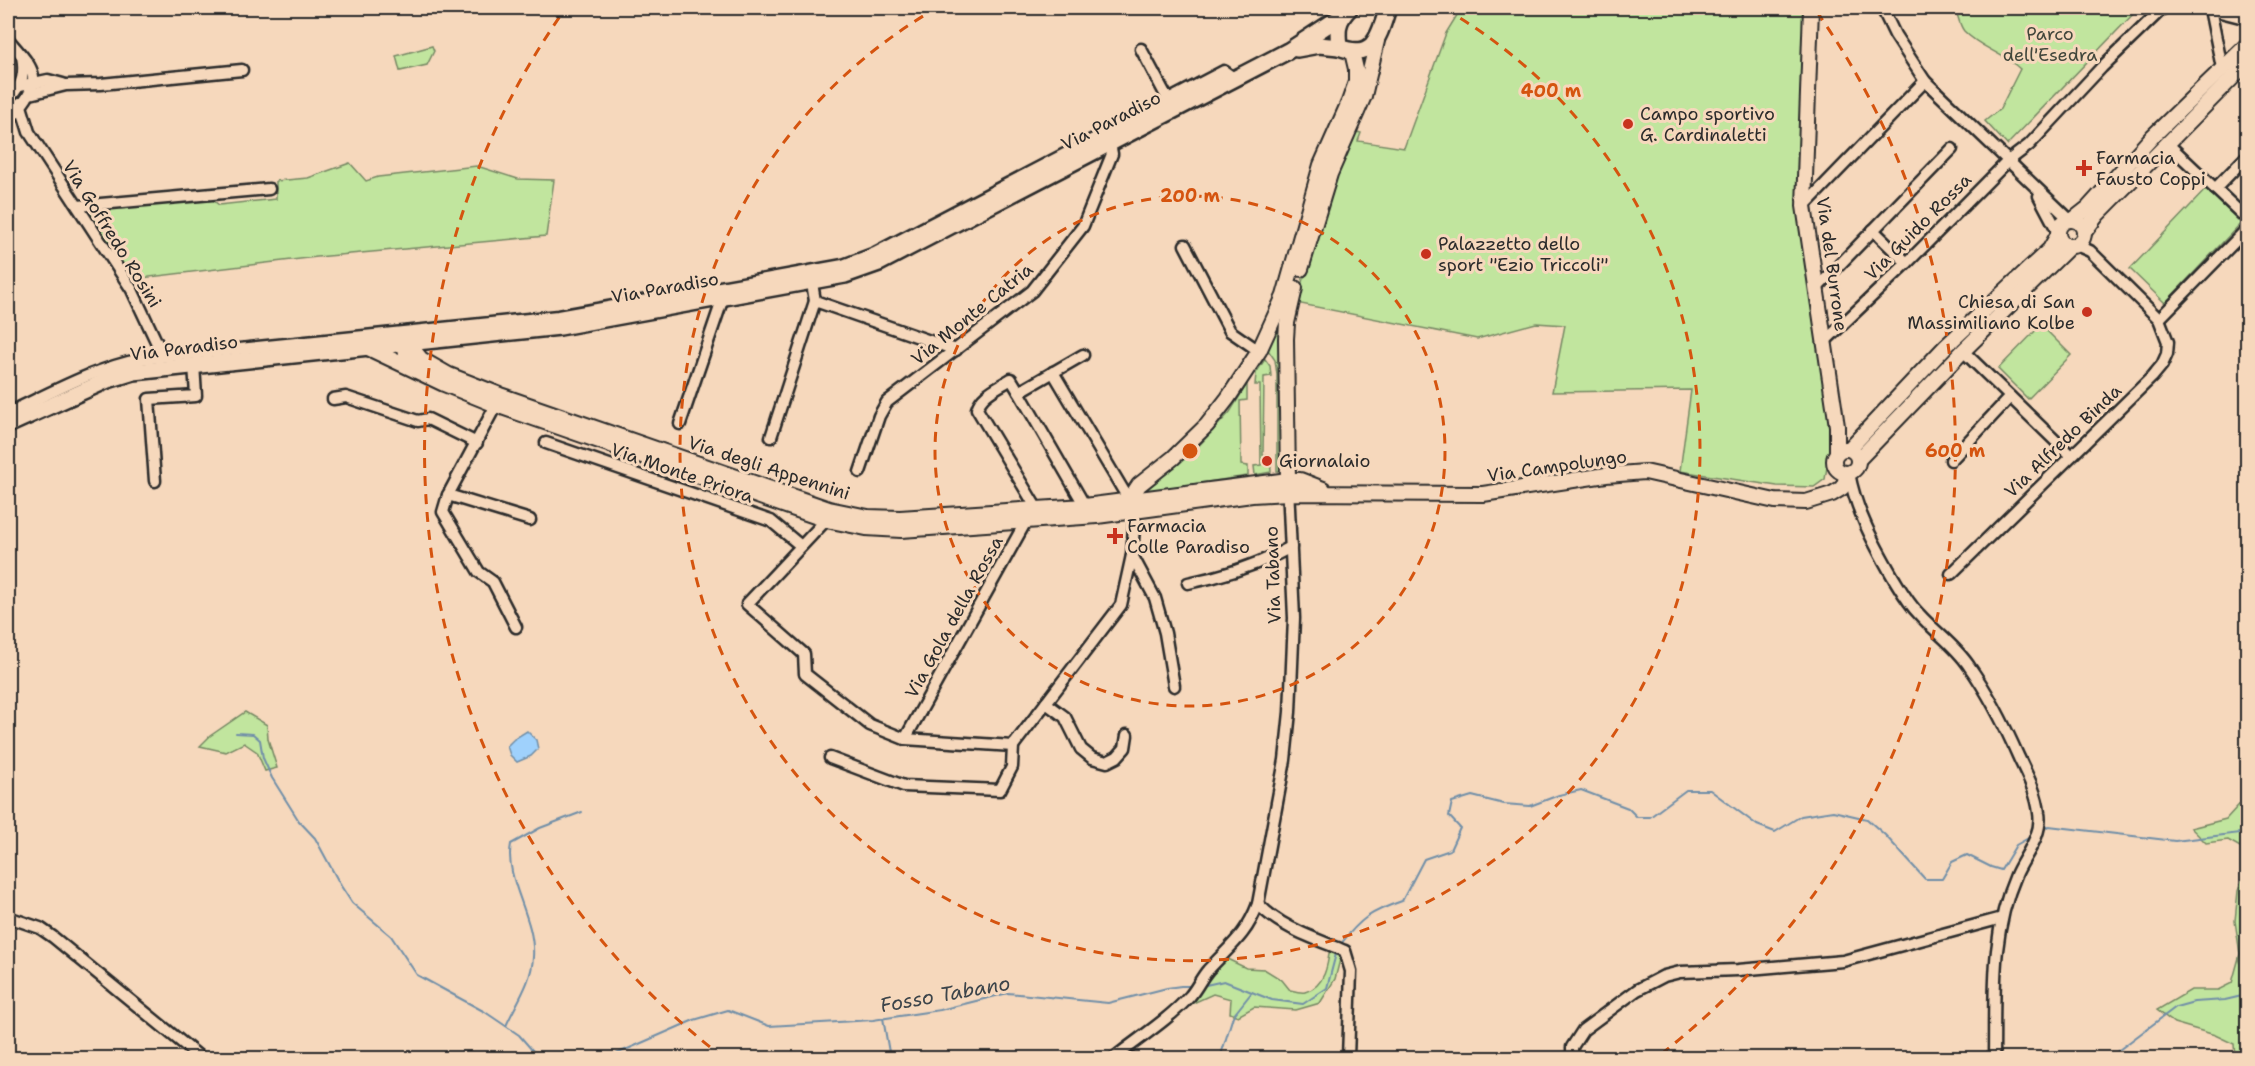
<svg xmlns="http://www.w3.org/2000/svg" width="2255" height="1066" font-family="'Shantell Sans',sans-serif">
<rect width="100%" height="100%" fill="#f6d8bc"/>
<filter id="ink" filterUnits="userSpaceOnUse"><feTurbulence type="fractalNoise" baseFrequency=".0167" numOctaves="2"/><feDisplacementMap in="SourceGraphic" scale="12" xChannelSelector="R" yChannelSelector="G"/><feConvolveMatrix kernelMatrix="1 2 1 2 8 2 1 2 1" color-interpolation-filters="sRGB"/></filter>
<g filter="url(#ink)">
<g fill="#c1e59e" stroke="#768864" stroke-width="1.5">
<polygon points="1457,8 1804,8 1799,197 1830,409 1832,437 1825,479 1814,487 1777,486 1680,471 1691,390 1552,392 1565,325 1536,323 1477,339 1296,303 1326,199 1353,131 1361,133 1358,141 1404,148 1446,33 1459,12"/>
<path d="M1955 8H2139L2007 145 1985 121 2000 109 2020 69C2003 53 1980 48 1964 31 1959 25 1958 15 1955 8Z"/>
<polygon points="432,46 434,51 427,65 400,71 396,56"/>
<polygon points="350,163 366,181 378,177 477,166 518,179 554,180 546,236 317,257 133,279 87,209 210,198 219,205 276,199 276,181 308,178"/>
<polygon points="2208,187 2243,221 2165,303 2130,269"/>
<polygon points="1284,314 1282,471 1277,471 1277,375 1275,360 1268,350"/>
<polygon points="2041,325 2071,355 2028,399 1998,369"/>
<polygon points="1265,359 1270,366 1271,376 1264,377 1263,455 1270,456 1271,472 1255,475 1254,466 1261,465 1260,385 1255,385 1256,373"/>
<polygon points="1247,384 1247,400 1240,401 1241,465 1248,466 1248,476 1145,491 1193,452 1230,412"/>
<polygon points="245,712 267,725 268,739 277,768 265,771 257,752 244,743 226,752 200,746 210,736"/>
<polygon points="2247,796 2248,1058 2235,1058 2234,1044 2215,1035 2174,1023 2157,1010 2191,990 2218,990 2232,983 2240,954 2235,921 2238,891 2246,868 2242,848 2228,840 2206,843 2191,828 2226,819"/>
<path d="M1330 947 1342 952 1335 979 1320 1003 1296 1010 1254 1007 1238 1016 1230 1013 1231 999 1213 994 1191 1004 1196 991 1225 958 1246 968 1264 969 1282 980 1290 990C1294 991 1301 993 1305 992 1325 987 1328 964 1330 947Z"/>
</g>
<polygon fill="#9fd1fc" stroke="#718fa8" stroke-width="1.5" points="527,731 536,740 538,749 531,756 517,762 510,755 507,746 514,739"/>
<g fill="none" stroke-linecap="round" stroke-linejoin="round">
<g stroke="#718fa8" stroke-width="2">
<polyline points="236,733 253,734 260,740 263,758 272,778 299,821 315,838 341,886 352,903 391,936 417,975 485,1012 519,1035 539,1058"/>
<polyline points="2042,830 2049,826 2175,841 2248,832"/>
<path d="M1340 945C1361 918 1370 912 1402 901L1424 859 1450 850 1460 828 1449 816 1452 802 1472 796 1504 804 1530 806 1559 795 1581 790 1628 808 1637 817H1650L1686 790H1710L1757 825 1775 832 1801 816 1833 811 1867 819 1885 835 1925 879H1942L1952 862 1967 855 1991 867 2001 870 2016 845 2032 836"/>
<polyline points="1201,986 1224,981 1272,1000 1303,1004 1327,988 1337,950"/>
<polyline points="883,1018 890,1058"/>
<path d="M506 1026C515 1005 532 982 533 957 536 918 504 880 511 844L540 828 582 812"/>
<polyline points="607,1058 694,1020 728,1010 769,1026 873,1020 940,1010 1008,993 1108,1003 1167,988 1181,986 1192,986"/>
<polyline points="1220,1058 1233,1016 1252,992"/>
<polyline points="2100,1058 2115,1053 2176,1007 2194,1002 2225,1000 2242,996 2248,986"/>
</g>
<defs>
<g id="minor">
<polyline points="1882,8 1895,35 1925,81 2069,219"/>
<polyline points="2205,8 2248,19"/>
<polyline points="2210,9 2222,68"/>
<path d="M8 39C28 64 46 75 21 106L29 132 132 290 163 356"/>
<polyline points="1141,49 1171,105"/>
<polyline points="20,86 48,80 63,84"/>
<polyline points="30,94 66,85 101,84 242,70"/>
<path d="M11 96C23 84 25 73 22 56"/>
<polyline points="8,114 16,113 20,109 20,103"/>
<polyline points="2167,143 2248,220"/>
<polyline points="2215,189 2248,155"/>
<polyline points="2039,196 2058,232"/>
<polyline points="78,206 269,189"/>
<polyline points="1804,206 1925,81"/>
<polyline points="1873,230 1907,263"/>
<polyline points="1185,245 1230,331 1259,351"/>
<polyline points="812,283 815,301 956,350"/>
<polyline points="1816,289 1952,149"/>
<polyline points="2159,319 2248,228"/>
<polyline points="1824,342 1907,263 2008,161 2029,145 2102,67 2163,8"/>
<polyline points="1963,351 2071,456"/>
<polyline points="1053,372 1129,500"/>
<polyline points="1019,392 1085,506"/>
<polyline points="333,399 346,397 418,421 428,419 477,443"/>
<polyline points="496,405 448,495 443,512 479,572 493,582 516,627"/>
<path d="M8 413C51 393 95 368 142 359L558 316 843 265 875 253 1224 71 1235 79"/>
<polyline points="680,424 723,298"/>
<polyline points="771,437 815,301"/>
<polyline points="546,443 771,521 801,546"/>
<polyline points="1951,460 2010,397"/>
<polyline points="860,472 879,416 887,402 1032,291 1083,226 1112,154 1109,138"/>
<path d="M1849 473C1856 511 1874 544 1893 577 1901 590 1908 603 1919 614 1935 632 1955 645 1969 666 1989 694 2005 726 2019 758 2027 775 2037 793 2039 813 2043 836 2024 856 2016 875 1990 935 1995 996 1994 1058"/>
<polyline points="155,481 149,399 196,396 194,364"/>
<polyline points="448,495 530,520"/>
<path d="M1037 509 977 409C981 394 999 387 1011 379L1019 392 1083 355"/>
<polyline points="1135,512 1132,555 1155,598 1165,633 1174,686"/>
<polyline points="828,513 826,520 747,604 804,654 805,674 870,725 905,739 1013,746 1121,605 1132,555"/>
<polyline points="1951,574 2152,377 2162,365 2167,354 2168,342 2159,319 2090,251 2076,245"/>
<path d="M1188 583C1224 576 1258 565 1291 547"/>
<polyline points="1046,703 1065,717 1081,749 1092,758 1107,762 1117,757 1125,748 1127,735"/>
<polyline points="905,739 1025,523 1026,516"/>
<polyline points="830,758 904,786 1000,790 1012,767 1013,746"/>
<path d="M1258 904C1281 928 1314 938 1345 951L1351 971 1348 1058"/>
<polyline points="8,917 40,928 53,937 201,1058"/>
<path d="M1114 1058C1139 1038 1168 1020 1190 996 1197 988 1201 978 1208 970 1230 946 1246 936 1258 904L1285 760 1290 712 1294 618 1288 486"/>
<polyline points="1572,1058 1572,1047 1583,1030 1637,990 1664,976 1680,972 1738,970 1843,961 2002,918"/>
</g>
<g id="tertiary">
<polyline points="1811,8 1804,206 1837,426 1837,452"/>
<polyline points="2074,219 2088,208 2153,136 2248,44"/>
<circle cx="2071" cy="233" r="13"/>
<polyline points="2085,231 2097,215 2248,62"/>
<polyline points="1301,269 1330,174 1364,96 1377,41"/>
<polyline points="368,348 444,384 496,405 826,520 866,528 901,530 1097,516 1252,495 1288,493 1483,494 1606,475 1645,472 1775,501 1806,502 1832,494 1842,488 1849,473"/>
<path d="M411 367C405 357 404 353 409 344L421 359 449 375 500 395 829 509 868 517 900 518 1037 509 1085 506 1288 480H1300L1323 489"/>
<circle cx="1846" cy="461" r="12"/>
<polyline points="1849,449 1946,346 2050,249 2058,235"/>
<polyline points="1858,460 1963,351 2070,246"/>
<polyline points="1288,480 1286,339 1287,323 1295,288"/>
<polyline points="1132,506 1129,500 1139,485 1173,458 1207,425 1228,398 1259,351 1284,296 1321,165 1349,102 1356,82 1356,69 1352,52"/>
</g>
<g id="secondary">
<path d="M1350 8C1337 20 1337 30 1339 47 1375 61 1379 35 1388 8"/>
<polyline points="1297,49 1319,45 1339,47"/>
<polyline points="8,425 108,380 134,372 560,327 845,275 879,263 1288,51 1340,17"/>
</g>
</defs>
<use href="#minor" stroke="#2b2b2b" stroke-width="15"/>
<use href="#tertiary" stroke="#2b2b2b" stroke-width="18"/>
<use href="#secondary" stroke="#2b2b2b" stroke-width="20"/>
<use href="#minor" stroke="#f6d8bc" stroke-width="10"/>
<use href="#tertiary" stroke="#f6d8bc" stroke-width="14"/>
<use href="#secondary" stroke="#f6d8bc" stroke-width="15"/>
</g>
</g>
<g fill="none" stroke="#d5540f" stroke-width="3" stroke-dasharray="10 8">
<circle cx="1190" cy="451" r="255"/>
<path d="M1445 9A510 510 0 1 1 935 9"/>
<path d="M724 1058A765 765 0 0 1 563 12M1817 12A765 765 0 0 1 1656 1058"/>
</g>
<g fill="#c8321e" stroke="#f6d8bc" stroke-width="2">
<circle cx="1628" cy="124" r="6"/>
<path d="M2081 159h6v6h6v6h-6v6h-6v-6h-6v-6h6z"/>
<circle cx="1426" cy="254" r="6"/>
<circle cx="2087" cy="312" r="6"/>
<circle cx="1267" cy="461" r="6"/>
<path d="M1112 527h6v6h6v6h-6v6h-6v-6h-6v-6h6z"/>
</g>
<g text-anchor="middle" stroke-width="6" stroke-linejoin="round" paint-order="stroke">
<g font-size="18" fill="#42473c" stroke="#f6d8bc">
<text x="2050" y="40">Parco<tspan x="2050" dy="21">dell'Esedra</tspan></text>
</g>
<g font-size="18" fill="#2b2b2b" stroke="#f6d8bc" text-anchor="start">
<text x="1640" y="120">Campo sportivo<tspan x="1640" dy="21">G. Cardinaletti</tspan></text>
<text x="2096" y="164">Farmacia<tspan x="2096" dy="21">Fausto Coppi</tspan></text>
<text x="1438" y="250">Palazzetto dello<tspan x="1438" dy="21">sport "Ezio Triccoli"</tspan></text>
<text x="2075" y="308" text-anchor="end">Chiesa di San<tspan x="2075" dy="21">Massimiliano Kolbe</tspan></text>
<text x="1279" y="467">Giornalaio</text>
<text x="1127" y="532">Farmacia<tspan x="1127" dy="21">Colle Paradiso</tspan></text>
</g>
<g font-size="18" fill="#2b2b2b" stroke="#f6d8bc">
<text transform="translate(1111 121) rotate(-27)" y="6">Via Paradiso</text>
<text transform="translate(1918 227) rotate(-45)" y="6">Via Guido Rossa</text>
<text transform="translate(112 234) rotate(58)" y="6">Via Goffredo Rosini</text>
<text transform="translate(1832 264) rotate(82)" y="6">Via del Burrone</text>
<text transform="translate(665 288) rotate(-10)" y="6">Via Paradiso</text>
<text transform="translate(972 314) rotate(-39)" y="6">Via Monte Catria</text>
<text transform="translate(184 348) rotate(-7)" y="6">Via Paradiso</text>
<text transform="translate(2063 441) rotate(-44)" y="6">Via Alfredo Binda</text>
<text transform="translate(1557 466) rotate(-8)" y="6">Via Campolungo</text>
<text transform="translate(769 468) rotate(18)" y="6">Via degli Appennini</text>
<text transform="translate(682 473) rotate(19)" y="6">Via Monte Priora</text>
<text transform="translate(1273 575) rotate(-92)" y="6">Via Tabano</text>
<text transform="translate(954 617) rotate(-61)" y="6">Via Gola della Rossa</text>
</g>
<g font-size="20" font-style="italic" fill="#3c444a" stroke="#f6d8bc">
<text transform="translate(945 994) rotate(-10)" y="7">Fosso Tabano</text>
</g>
</g>
<circle cx="1190" cy="451" r="9" fill="#d5540f" stroke="#f6d8bc" stroke-width="3"/>
<g font-size="18" text-anchor="middle" font-weight="bold" fill="#d5540f" stroke="#f6d8bc" stroke-width="6" stroke-linejoin="round" paint-order="stroke">
<text x="1551" y="97">400 m</text>
<text x="1190" y="202">200 m</text>
<text x="1955" y="457">600 m</text>
</g>
<rect width="2255" height="1066" fill="none" stroke="#f6d8bc" stroke-width="30"/>
<rect x="15" y="15" width="2225" height="1036" fill="none" stroke="#2b2b2b" stroke-width="2" filter="url(#ink)"/>
</svg>
